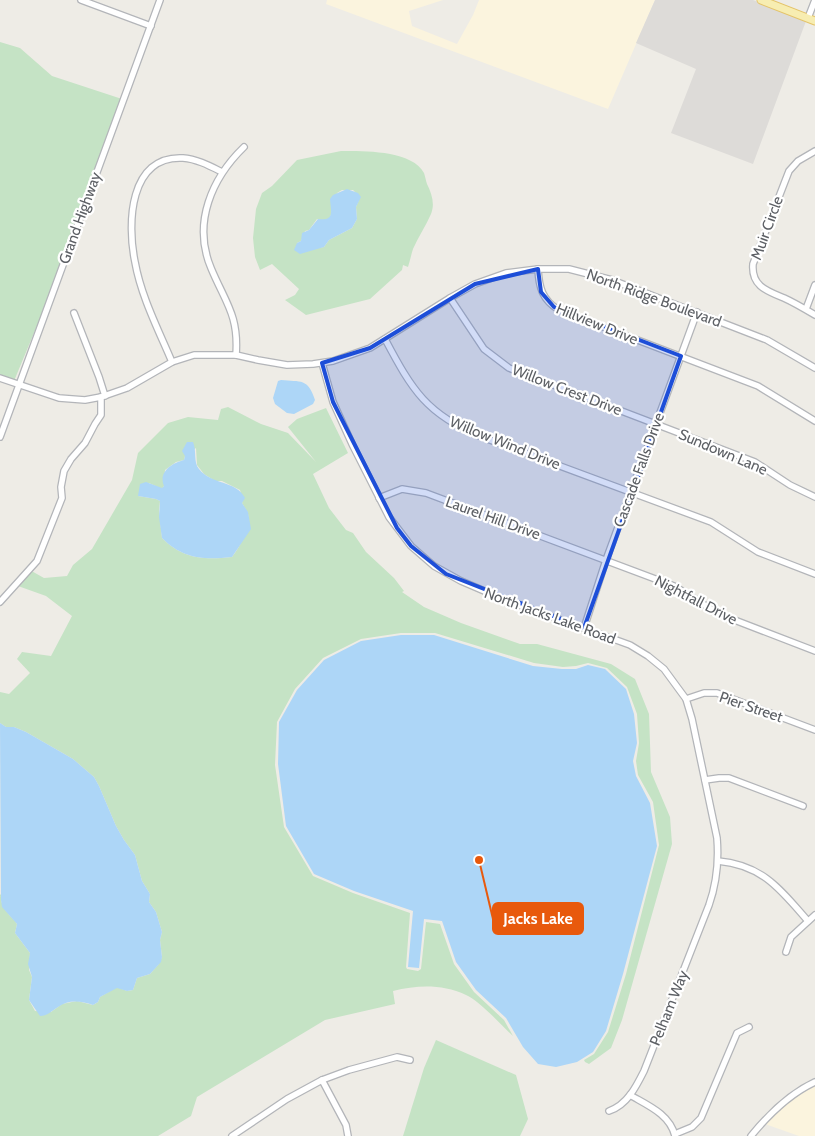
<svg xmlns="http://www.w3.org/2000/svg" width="815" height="1136" font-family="Cabin,sans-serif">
<rect width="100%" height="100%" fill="#eeece6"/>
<g fill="#fbf4de">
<polygon points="327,0 443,0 409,11 412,26 457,44 473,15 479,0 655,0 608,109 326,4"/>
<polygon points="815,1085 815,1136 799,1136 765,1124 787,1103"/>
</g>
<polygon fill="#dddbd8" points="655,0 753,0 806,21 753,164 671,133 696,69 636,43"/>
<g fill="#c5e3c5" fill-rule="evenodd">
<polygon points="0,42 20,48 52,76 122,99 51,292 14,381 0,376"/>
<path d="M341 151C363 151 412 150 424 173 425 176 426 181 427 184 432 194 435 204 431 214 426 226 418 237 413 249 411 255 410 261 408 267L403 265 402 270 370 299 306 315 285 300 295 295 299 289 272 264 260 270 255 257 253 238 256 209 262 193 272 186 297 160ZM342 190H353L360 197 356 207 357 219 352 228 329 240 324 247 317 248 297 243 301 241 305 231 309 230 317 219 323 221 330 218 337 193Z"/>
<path d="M228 407 261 424 288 433 316 462 288 427 297 419 326 408 348 453 313 474 329 508 346 530 353 533 366 552 394 578 404 591 402 592 424 607 461 623 520 644H537L611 664 635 679 649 714 651 772 670 817 672 844 622 1020 611 1048 589 1064 585 1062 584 1060 594 1054 608 1032 626 974 659 845 653 802 638 775 636 761 639 743 637 714 627 687 607 668 588 663 576 666 563 667 534 663 435 633H401L361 639 323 658 295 689 277 722 275 765 284 827 313 876 353 893 410 913 406 967 407 969 418 971 421 969 426 922 440 924 454 964 474 992 504 1020 513 1036C502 1026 479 1000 466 995 442 984 418 985 393 991L395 1004 325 1020 197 1097 191 1116 158 1136H0V894L1 895C0 909 11 915 17 924L15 933 30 953 29 970 32 977 29 1000 35 1011 51 1012 62 1004 77 1001 93 1005 98 1002 100 997 117 987 127 991 133 990 137 978 150 974 158 965 162 957 160 940 162 932 156 912 149 902 150 894 142 881 135 855 124 840 116 826 99 786 94 777 73 759 26 732 14 727H6L0 723V692L9 694 30 673 17 659 22 652 51 656 72 616 46 596 18 586 28 569 44 578 67 576 73 565 92 549 132 480 138 453 168 423 188 417 218 420 221 409ZM196 448 197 465 204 474 215 481H222L240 490 243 500 242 503C244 507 247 511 248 514 251 529 240 546 232 557 203 560 183 559 162 538L159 510 160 501 156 499 138 496 149 483 162 489 164 486 165 470 176 462 184 460 185 456Z"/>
<polygon points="436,1040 516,1075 528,1119 520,1136 403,1136 424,1068"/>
</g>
<g fill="#add6f7">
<path d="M347 189 358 193 361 197 356 207 357 219 352 228 329 240 324 247 300 254 294 250 297 243 301 241 302 233 309 230 318 219C335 221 331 212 330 199L333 195Z"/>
<path d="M281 380C301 382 308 378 315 400L313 404 294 414 287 413 275 404 273 398 278 381Z"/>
<path d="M187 442H193C197 451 193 462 199 469 211 485 236 480 245 498L242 503 248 512 251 529 232 557C203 560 183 559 162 538L159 517 160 501 156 499 138 496 140 484 146 482 162 488 164 486C158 472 172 463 184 460L185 456 182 451Z"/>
<polygon points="401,635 434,635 533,666 562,669 576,669 588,665 605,669 626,689 634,714 637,743 633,761 636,776 650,803 657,846 623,974 606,1031 593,1052 577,1062 556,1067 538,1064 523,1047 506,1018 476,990 456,962 442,921 424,919 419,968 408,967 413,911 354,891 314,874 286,826 278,764 279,722 297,690 324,660 361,641"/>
<path d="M0 723 6 727H14L26 732 73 759 94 777 99 786 116 826 124 840 135 855 142 881 150 894 149 902 156 912 162 932 160 940 162 957 161 962 150 974 137 978 133 990 127 991 117 988 100 997 98 1002 93 1005C81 1001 69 999 58 1007 52 1011 47 1016 40 1016L29 1000 32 977 28 964 30 953 15 933 17 924 2 907 1 900Z"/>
</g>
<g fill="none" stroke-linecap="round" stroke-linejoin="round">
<defs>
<g id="minor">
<polyline points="81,0 151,26"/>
<polyline points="808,18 815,0"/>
<path d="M815 151 798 161 789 171 753 264C751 286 767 291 784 298 795 303 805 309 815 315"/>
<path d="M538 269C539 287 542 300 559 310L758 386 815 421"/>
<polyline points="450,298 484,349 509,368 755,462 790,485 815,497"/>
<polyline points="806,309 815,285"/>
<polyline points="74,313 99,377 105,396"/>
<path d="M385 339C412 390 427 415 482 437L711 522 758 552 815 574"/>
<path d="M236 355C239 315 225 302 211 268 192 223 212 178 244 147"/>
<path d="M172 362C158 329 141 296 135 262 127 224 129 155 183 158 197 159 210 166 222 172"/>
<path d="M322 363 333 402 353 446 389 517 411 546 434 566 461 581 503 599 630 645 648 656 664 669 686 699 692 719 717 838C719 862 717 882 709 905L644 1071C636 1087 627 1105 609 1111"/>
<polyline points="0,378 59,398 85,400 101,397 127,388 172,362 194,355 236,355 258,360 287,365 313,364 333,361 370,348 450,298 475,284 506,273 538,269 569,269 612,280 767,340 815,368"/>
<polyline points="0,437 160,0"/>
<polyline points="379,498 402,489 426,493 674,586 719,614 815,651"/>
<polyline points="0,602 37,561 62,498 61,487 64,471 71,459 85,443 95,424 101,415 101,397"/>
<polyline points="584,628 606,560 697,312"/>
<polyline points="686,699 704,693 717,693 815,730"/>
<polyline points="705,780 719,778 729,778 803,806"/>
<path d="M718 861C763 865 781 890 808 921"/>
<polyline points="786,952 791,937 815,915"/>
<polyline points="322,1080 346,1125 348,1136"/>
<path d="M630 1095C647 1105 670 1114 675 1136"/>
<polyline points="675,1134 692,1127 701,1118 737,1033 749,1027"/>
<polyline points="232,1136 287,1099 322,1080 349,1070 397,1057 410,1060"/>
<path d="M751 1136C769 1114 789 1094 815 1082"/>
</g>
<polyline id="major" points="761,0 815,21"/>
</defs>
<use href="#minor" stroke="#b3b5b9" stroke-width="8"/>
<use href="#major" stroke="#e4c369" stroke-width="9"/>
<use href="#minor" stroke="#fff" stroke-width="5.5"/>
<use href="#major" stroke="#f7edb1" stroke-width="7"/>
</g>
<path fill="#1d4ed8" fill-opacity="0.2" stroke="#1d4ed8" stroke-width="4" stroke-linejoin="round" d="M538 269 541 292 554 307 681 356 584 628 446 574 411 546 397 528 333 402 322 363 370 348 475 284Z"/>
<g text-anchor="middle" stroke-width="4.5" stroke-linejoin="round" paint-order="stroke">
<g font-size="15" fill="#5d6065" stroke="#fff">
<text transform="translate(80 218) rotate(-70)" y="5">Grand Highway</text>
<text transform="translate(767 228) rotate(-70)" y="5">Muir Circle</text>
<text transform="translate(654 298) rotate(20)" y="5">North Ridge Boulevard</text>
<text transform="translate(597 324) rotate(22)" y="5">Hillview Drive</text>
<text transform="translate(567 390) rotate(21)" y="5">Willow Crest Drive</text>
<text transform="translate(505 443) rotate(22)" y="5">Willow Wind Drive</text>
<text transform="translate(723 452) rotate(23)" y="5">Sundown Lane</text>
<text transform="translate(639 470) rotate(-70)" y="5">Cascade Falls Drive</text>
<text transform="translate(493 518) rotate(20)" y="5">Laurel Hill Drive</text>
<text transform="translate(696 600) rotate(27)" y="5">Nightfall Drive</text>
<text transform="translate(550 616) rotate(20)" y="5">North Jacks Lake Road</text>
<text transform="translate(751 707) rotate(19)" y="5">Pier Street</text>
<text transform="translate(669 1008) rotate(-68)" y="5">Pelham Way</text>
</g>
</g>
<path fill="none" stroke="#e8590c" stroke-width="2" d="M479 860L493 919"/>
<circle fill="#e8590c" stroke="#fff" stroke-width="2" cx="479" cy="860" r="5"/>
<rect fill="#e8590c" stroke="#e8590c" stroke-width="2" x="493" y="903" width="90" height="31" rx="5"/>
<g font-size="16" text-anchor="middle" font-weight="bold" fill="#fff">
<text x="538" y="924">Jacks Lake</text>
</g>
</svg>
